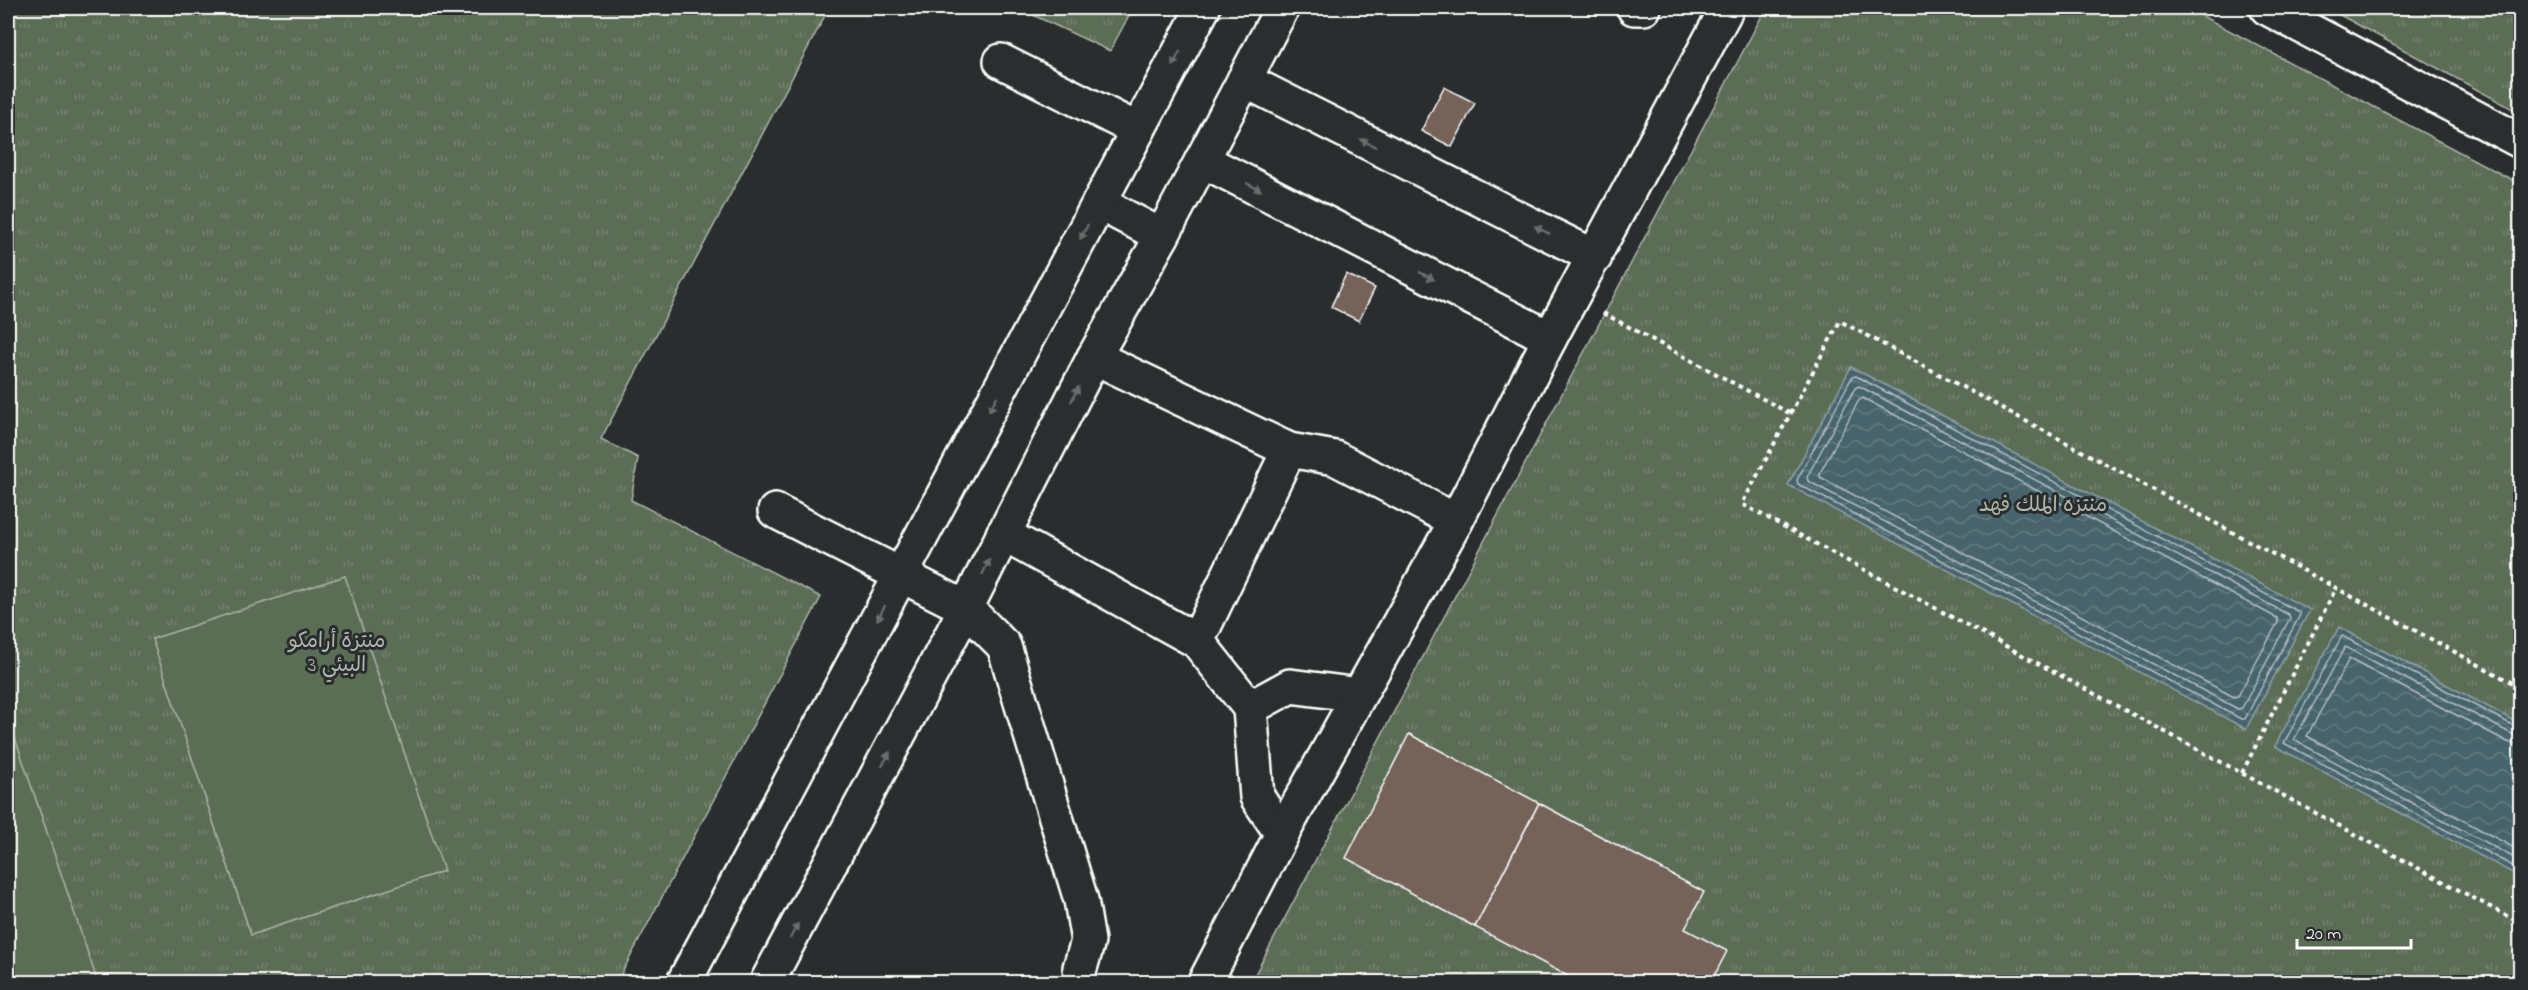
<svg xmlns="http://www.w3.org/2000/svg" width="2528" height="990" font-family="'Indie Flower','Playpen Sans Arabic',sans-serif">
<defs>
<pattern id="grass-tufts" width="24" height="20" patternUnits="userSpaceOnUse" patternTransform="scale(1.5)"><rect width="24" height="20" fill="#5b6d57"/><path d="M3 7l-1-3M5 7V3M7 7l1-3M15 17l-1-3M17 17v-4M19 17l1-3" fill="none" stroke="#748370"/></pattern>
<pattern id="water-waves" width="16" height="10" patternUnits="userSpaceOnUse" patternTransform="scale(1.5)"><rect width="16" height="10" fill="#47646c"/><path d="M0 5q4-4 8 0t8 0" fill="none" stroke="#637b82"/></pattern>
</defs>
<rect width="100%" height="100%" fill="#2a2d2e"/>
<filter id="ink" filterUnits="userSpaceOnUse"><feTurbulence type="fractalNoise" baseFrequency=".0167" numOctaves="2"/><feDisplacementMap in="SourceGraphic" scale="12" xChannelSelector="R" yChannelSelector="G"/><feConvolveMatrix kernelMatrix="1 2 1 2 8 2 1 2 1" color-interpolation-filters="sRGB"/></filter>
<g filter="url(#ink)">
<g fill="url(#grass-tufts)" stroke="#adb6ab" stroke-width="1.5">
<polygon points="8,8 829,8 601,439 638,458 631,500 821,597 617,982 8,982"/>
<polygon points="1018,8 1133,8 1110,51"/>
<polygon points="1766,8 2187,8 2520,184 2520,982 1251,982"/>
<polygon points="2327,8 2520,8 2520,113"/>
</g>
<g fill="#5b6d57" stroke="#adb6ab" stroke-width="1.5">
<polygon points="345,576 444,871 251,935 152,639"/>
<polygon points="8,717 96,977 98,982 8,982"/>
</g>
<g fill="url(#water-waves)" stroke="#91a2a7" stroke-width="1.5">
<polygon points="1851,367 2310,610 2246,729 1788,485"/>
<polygon points="2339,627 2520,724 2520,877 2275,746"/>
</g>
<g fill="none" stroke-linecap="round" stroke-linejoin="round">
<g stroke="#b5c1c4" stroke-width="1.5">
<polygon points="1856,376 2299,612 2300,615 2245,719 2241,719 1798,484 1797,480 1852,377"/>
<polygon points="1859,386 2289,615 2290,618 2242,708 2238,709 1808,481 1807,477 1855,388"/>
<polygon points="1863,398 2277,618 2278,622 2238,696 2234,697 1820,477 1820,473 1859,400"/>
<polyline points="2520,729 2342,636 2284,743 2520,870"/>
<polyline points="2520,736 2512,734 2345,647 2294,740 2520,861"/>
<polyline points="2520,745 2508,742 2349,659 2307,736 2520,851"/>
</g>
</g>
<g fill="#74645a" stroke="#fff" stroke-width="1.5">
<polygon points="1444,87 1475,103 1452,147 1421,131"/>
<polygon points="1346,274 1375,288 1359,321 1331,307"/>
<polygon points="1409,734 1539,803 1475,927 1346,858"/>
<polygon points="1539,803 1704,892 1685,929 1727,951 1711,982 1579,982 1475,927"/>
</g>
<g fill="none" stroke-linecap="round" stroke-linejoin="round">
<defs>
<g id="minor">
<polyline points="1634,8 1644,8"/>
<polyline points="2267,8 2520,141"/>
<polyline points="1001,61 1138,130"/>
<polyline points="1244,80 1595,257"/>
<polyline points="1202,160 1550,338"/>
<polyline points="1099,203 1162,236"/>
<polyline points="1094,357 1289,450 1335,458 1456,521"/>
<polyline points="775,511 966,608 1004,646 1081,900 1088,941 1080,968"/>
<polyline points="1003,534 1197,641 1250,708 1257,797 1282,834"/>
<polyline points="1197,641 1289,450"/>
<polyline points="1250,708 1290,686 1359,695"/>
<polyline points="684,982 1203,8"/>
<polyline points="767,982 966,608 1094,357 1162,236 1282,8"/>
<polyline points="1205,982 1282,834 1456,521 1550,338 1727,8"/>
</g>
</defs>
<use href="#minor" stroke="#fff" stroke-width="38"/>
<g stroke="#fff" stroke-width="4" stroke-dasharray="4.5 4.5" stroke-linecap="butt">
<polyline points="1603,313 1791,414"/>
<polyline points="2520,687 1840,321 1742,504 2520,923"/>
<polyline points="2242,773 2336,588"/>
</g>
<use href="#minor" stroke="#2a2d2e" stroke-width="33"/>
</g>
<defs><path id="oneway-solid" d="M-6-.8H1V-3.2L6.5 0L1 3.2V.8H-6Z" transform="scale(1.5)"/></defs>
<g fill="#6a6c6d">
<use href="#oneway-solid" transform="translate(1176 59) rotate(118)"/>
<use href="#oneway-solid" transform="translate(1368 143) rotate(-153)"/>
<use href="#oneway-solid" transform="translate(1254 187) rotate(27)"/>
<use href="#oneway-solid" transform="translate(1542 230) rotate(-153)"/>
<use href="#oneway-solid" transform="translate(1084 232) rotate(118)"/>
<use href="#oneway-solid" transform="translate(1427 276) rotate(27)"/>
<use href="#oneway-solid" transform="translate(1075 394) rotate(-63)"/>
<use href="#oneway-solid" transform="translate(993 404) rotate(118)"/>
<use href="#oneway-solid" transform="translate(986 567) rotate(-64)"/>
<use href="#oneway-solid" transform="translate(881 613) rotate(118)"/>
<use href="#oneway-solid" transform="translate(886 759) rotate(-62)"/>
<use href="#oneway-solid" transform="translate(794 931) rotate(-62)"/>
</g>
</g>
<g text-anchor="middle" stroke-width="6" stroke-linejoin="round" paint-order="stroke">
<g font-size="21" fill="#adb6ab" stroke="#2a2d2e">
<text x="2043" y="511">منتزه الملك فهد</text>
<text x="337" y="647">منتزة أرامكو<tspan x="337" dy="24">البيئي 3</tspan></text>
</g>
</g>
<rect width="2528" height="990" fill="none" stroke="#2a2d2e" stroke-width="30"/>
<rect x="15" y="15" width="2498" height="960" fill="none" stroke="#fff" stroke-width="2" filter="url(#ink)"/>
<path d="M2297 939v9h114v-9" fill="none" stroke="#ffffff" stroke-width="3"/>
<text x="2306" y="939" font-size="18" fill="#ffffff" stroke="#2a2d2e" stroke-width="4.5" paint-order="stroke">20 m</text>
</svg>
